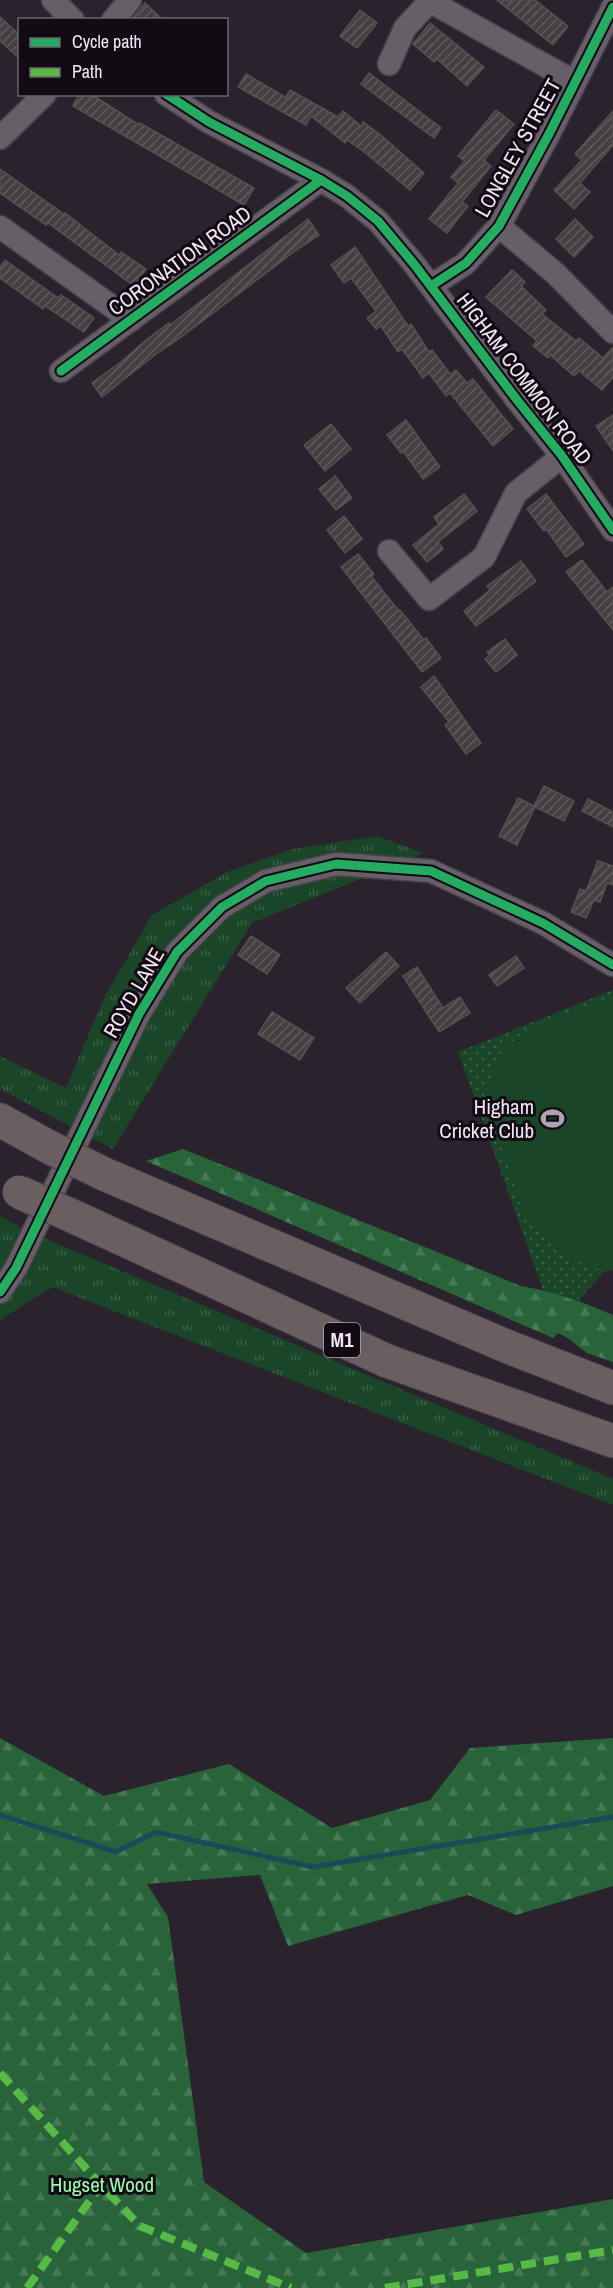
<svg xmlns="http://www.w3.org/2000/svg" width="613" height="2288" font-family="'Archivo Narrow',sans-serif">
<defs>
<pattern id="grass-tufts" width="24" height="20" patternUnits="userSpaceOnUse" patternTransform="scale(1.5)"><rect width="24" height="20" fill="#1a4527"/><path d="M3 7l-1-3M5 7V3M7 7l1-3M15 17l-1-3M17 17v-4M19 17l1-3" fill="none" stroke="#3c6047"/></pattern>
<pattern id="forest-firs" width="22" height="20" patternUnits="userSpaceOnUse" patternTransform="scale(1.5)"><rect width="22" height="20" fill="#29633a"/><path d="M5 1l3.5 6h-7zM16 11l3.5 6h-7z" fill="#487957"/></pattern>
<pattern id="park-dots" width="8" height="8" patternUnits="userSpaceOnUse" patternTransform="scale(1.5)"><rect width="8" height="8" fill="#1a4527"/><path d="M2 2h.1M6 6h.1" fill="none" stroke="#3c6047" stroke-width="1.8" stroke-linecap="round"/></pattern>
<pattern id="building-hatch" width="6" height="6" patternUnits="userSpaceOnUse" patternTransform="scale(1.5)"><rect width="6" height="6" fill="#463f41"/><path d="M-1 1l2-2M0 6l6-6M5 7l2-2" fill="none" stroke="#615b5d"/></pattern>
</defs>
<rect width="100%" height="100%" fill="#2a222d"/>
<g fill="url(#grass-tufts)">
<polygon points="377,836 424,853 252,923 113,1149 0,1089 0,1056 66,1088 104,998 152,915 227,872 293,849"/>
<polygon points="0,1216 25,1230 613,1479 613,1505 52,1287 0,1320"/>
</g>
<g fill="url(#forest-firs)">
<polygon points="183,1149 521,1286 562,1294 613,1315 613,1362 587,1353 569,1339 558,1333 553,1338 146,1161"/>
<polygon points="613,1738 613,1886 516,1915 468,1895 288,1946 260,1875 147,1884 168,1917 204,2182 306,2253 613,2199 613,2288 0,2288 0,1738 104,1796 229,1764 332,1828 430,1800 470,1748"/>
</g>
<polygon fill="url(#park-dots)" points="613,990 613,1270 604,1272 578,1301 543,1290 458,1052"/>
<polygon fill="#1a4527" points="613,996 613,1270 604,1271 568,1259 522,1209 486,1099 492,1073 504,1048 531,1027"/>
<g fill="none" stroke-linecap="round" stroke-linejoin="round">
<polyline stroke="#194a5a" stroke-width="5" points="0,1815 116,1852 156,1832 313,1867 613,1817"/>
</g>
<g fill="url(#building-hatch)" stroke="#575051" stroke-width="1.5">
<polygon points="497,0 535,0 568,26 553,45"/>
<polygon points="145,3 163,20 131,20"/>
<polygon points="360,10 377,23 357,48 340,36"/>
<polygon points="0,17 20,35 20,59 0,41"/>
<polygon points="430,23 484,67 467,86 437,59 434,62 413,44"/>
<polygon points="369,73 441,128 434,138 361,84"/>
<polygon points="246,74 290,100 286,97 290,90 338,117 343,111 361,126 363,122 382,136 424,173 410,190 363,151 347,140 345,143 311,116 306,125 238,87"/>
<polygon points="79,94 91,94 139,125 140,123 254,188 244,205 73,106"/>
<polygon points="496,110 514,124 484,160 491,166 462,202 468,206 447,233 429,219 458,183 451,177 465,161 458,156"/>
<polygon points="613,111 613,145 580,183 590,192 574,209 554,190 582,160 575,154"/>
<polygon points="0,169 64,214 65,213 119,255 121,252 146,269 134,286 48,223 46,225 0,193"/>
<polygon points="308,219 319,235 295,251 180,338 156,354 102,397 92,383 121,362 146,340 169,323 170,325"/>
<polygon points="575,219 593,237 574,257 556,239"/>
<polygon points="355,247 408,326 411,324 429,352 432,350 450,374 456,370 467,383 473,379 513,429 493,446 450,393 446,396 429,373 423,378 402,349 398,352 381,326 376,329 367,318 376,311 351,278 344,283 331,265"/>
<polygon points="5,260 58,298 61,295 94,318 84,332 45,306 43,309 0,278 0,267"/>
<polygon points="512,270 525,282 521,286 546,310 542,314 576,341 579,338 603,358 613,347 613,377 602,390 579,371 574,376 550,355 548,358 533,346 537,341 486,297"/>
<polygon points="613,415 613,451 596,426"/>
<polygon points="406,420 440,467 423,479 403,451 401,453 387,435"/>
<polygon points="331,424 351,449 325,471 304,445"/>
<polygon points="335,476 352,498 336,510 319,489"/>
<polygon points="464,494 477,511 438,542 443,549 427,562 413,545 439,524 434,517"/>
<polygon points="546,494 584,544 566,557 546,529 544,531 527,509"/>
<polygon points="344,516 362,539 345,553 327,530"/>
<polygon points="358,554 374,574 371,576 399,611 400,610 424,640 426,638 441,658 422,672 341,567"/>
<polygon points="582,560 607,592 613,587 613,630 566,572"/>
<polygon points="521,561 536,581 476,626 464,611 490,590 487,586"/>
<polygon points="505,639 517,655 496,672 485,659 490,655 487,652"/>
<polygon points="434,676 481,743 466,754 445,725 449,722 421,687"/>
<polygon points="544,786 574,801 564,821 535,807 517,845 499,836 518,798 534,806"/>
<polygon points="588,799 613,812 613,827 582,811"/>
<polygon points="598,861 613,866 613,885 607,883 600,902 594,900 586,918 571,912 580,889 586,891"/>
<polygon points="251,936 280,955 267,974 238,955"/>
<polygon points="386,952 399,966 360,1003 346,988"/>
<polygon points="516,956 524,968 497,986 489,975"/>
<polygon points="417,967 443,1008 460,997 470,1013 439,1032 403,976"/>
<polygon points="272,1012 314,1038 300,1060 258,1034"/>
</g>
<g fill="none" stroke-linecap="round" stroke-linejoin="round">
<defs>
<g id="minor">
<polyline points="53,0 73,20"/>
<polyline points="431,2 575,82"/>
<polyline points="113,20 130,0"/>
<polyline points="389,64 405,28 431,0"/>
<polyline points="166,94 209,122 321,180 347,196 378,221 414,264 517,400 562,456 613,530"/>
<polyline points="0,138 45,94"/>
<polyline points="499,226 556,274 613,332"/>
<polyline points="0,227 131,320"/>
<polyline points="431,286 466,263 499,226 549,134 613,7"/>
<polyline points="61,371 321,180"/>
<polyline points="389,551 429,599 484,557 516,493 562,456"/>
<polyline points="0,1292 16,1268 139,1014 177,952 222,907 266,881 336,864 431,871 543,923 613,965"/>
</g>
<g id="highway">
<polyline points="0,1120 49,1147"/>
<polyline points="104,1174 506,1346 613,1388"/>
<polyline points="79,1219 387,1361 613,1441"/>
</g>
</defs>
<use href="#minor" stroke="#48404a" stroke-width="25"/>
<use href="#highway" stroke="#48404a" stroke-width="35"/>
<use href="#minor" stroke="#665f68" stroke-width="22"/>
<use href="#highway" stroke="#6b5e61" stroke-width="33"/>
<defs>
<g id="highway-bridge">
<polyline points="49,1147 104,1174"/>
<polyline points="19,1192 79,1219"/>
</g>
</defs>
<use href="#highway-bridge" stroke="#48404a" stroke-width="35" stroke-linecap="butt"/>
<use href="#highway-bridge" stroke="#6b5e61" stroke-width="33"/>
<g stroke="#58b947" stroke-width="8" stroke-dasharray="15 8" stroke-linecap="butt">
<polyline points="0,2073 101,2185 140,2226 291,2288"/>
<polyline points="27,2288 101,2185"/>
<polyline points="385,2288 613,2250"/>
</g>
<defs>
<g id="cycleway">
<polyline points="166,94 209,122 321,180 347,196 378,221 414,264 517,400 562,456 613,530"/>
<polyline points="431,286 466,263 499,226 549,134 613,7"/>
<polyline points="61,371 321,180"/>
<polyline points="0,1292 16,1268 139,1014 177,952 222,907 266,881 336,864 431,871 543,923 613,965"/>
</g>
</defs>
<use href="#cycleway" stroke="#120b13" stroke-width="13"/>
<use href="#cycleway" stroke="#26ab63" stroke-width="9"/>
</g>
<defs>
<symbol id="stadium-bare" viewBox="-9 -9 18 18"><path d="M0-5a6.5 5 0 1 0 0 10a6.5 5 0 1 0 0-10ZM-3.5-1.8h7v3.6h-7Z" fill="#aca3af" stroke="#120b13" stroke-width="2.5" paint-order="stroke"/></symbol>
</defs>
<g fill-rule="evenodd">
<use href="#stadium-bare" x="536" y="1102" width="33" height="33"/>
</g>
<g text-anchor="middle" stroke-width="6" stroke-linejoin="round" paint-order="stroke">
<rect fill="#120b13" stroke="#afa6b1" stroke-width="1.5" x="324" y="1323" width="36" height="34" rx="4.5"/>
<g font-size="20" font-weight="bold" fill="#f2e8f5">
<text x="342" y="1347">M1</text>
</g>
<g font-size="21" fill="#f2e8f5" stroke="#120b13">
<text transform="translate(518 148) rotate(-61)" y="7">LONGLEY STREET</text>
<text transform="translate(180 261) rotate(-36)" y="7">CORONATION ROAD</text>
<text transform="translate(524 379) rotate(53)" y="7">HIGHAM COMMON ROAD</text>
<text transform="translate(134 993) rotate(-60)" y="7">ROYD LANE</text>
</g>
<g font-size="21" fill="#f2e8f5" stroke="#120b13" text-anchor="end">
<text x="534" y="1114">Higham<tspan x="534" dy="24">Cricket Club</tspan></text>
</g>
<g font-size="21" fill="#9efab1" stroke="#120b13">
<text x="102" y="2192">Hugset Wood</text>
</g>
</g>
<rect x="18" y="18" width="210" height="78" fill="#120b13" stroke="#6c636d" stroke-width="1.5"/>
<rect x="30" y="38" width="30" height="9" fill="#26ab63" stroke="#6c636d" stroke-width="1.5"/>
<text x="72" y="48" font-size="18" fill="#f2e8f5">Cycle path</text>
<rect x="30" y="68" width="30" height="9" fill="#58b947" stroke="#6c636d" stroke-width="1.5"/>
<text x="72" y="78" font-size="18" fill="#f2e8f5">Path</text>
</svg>
